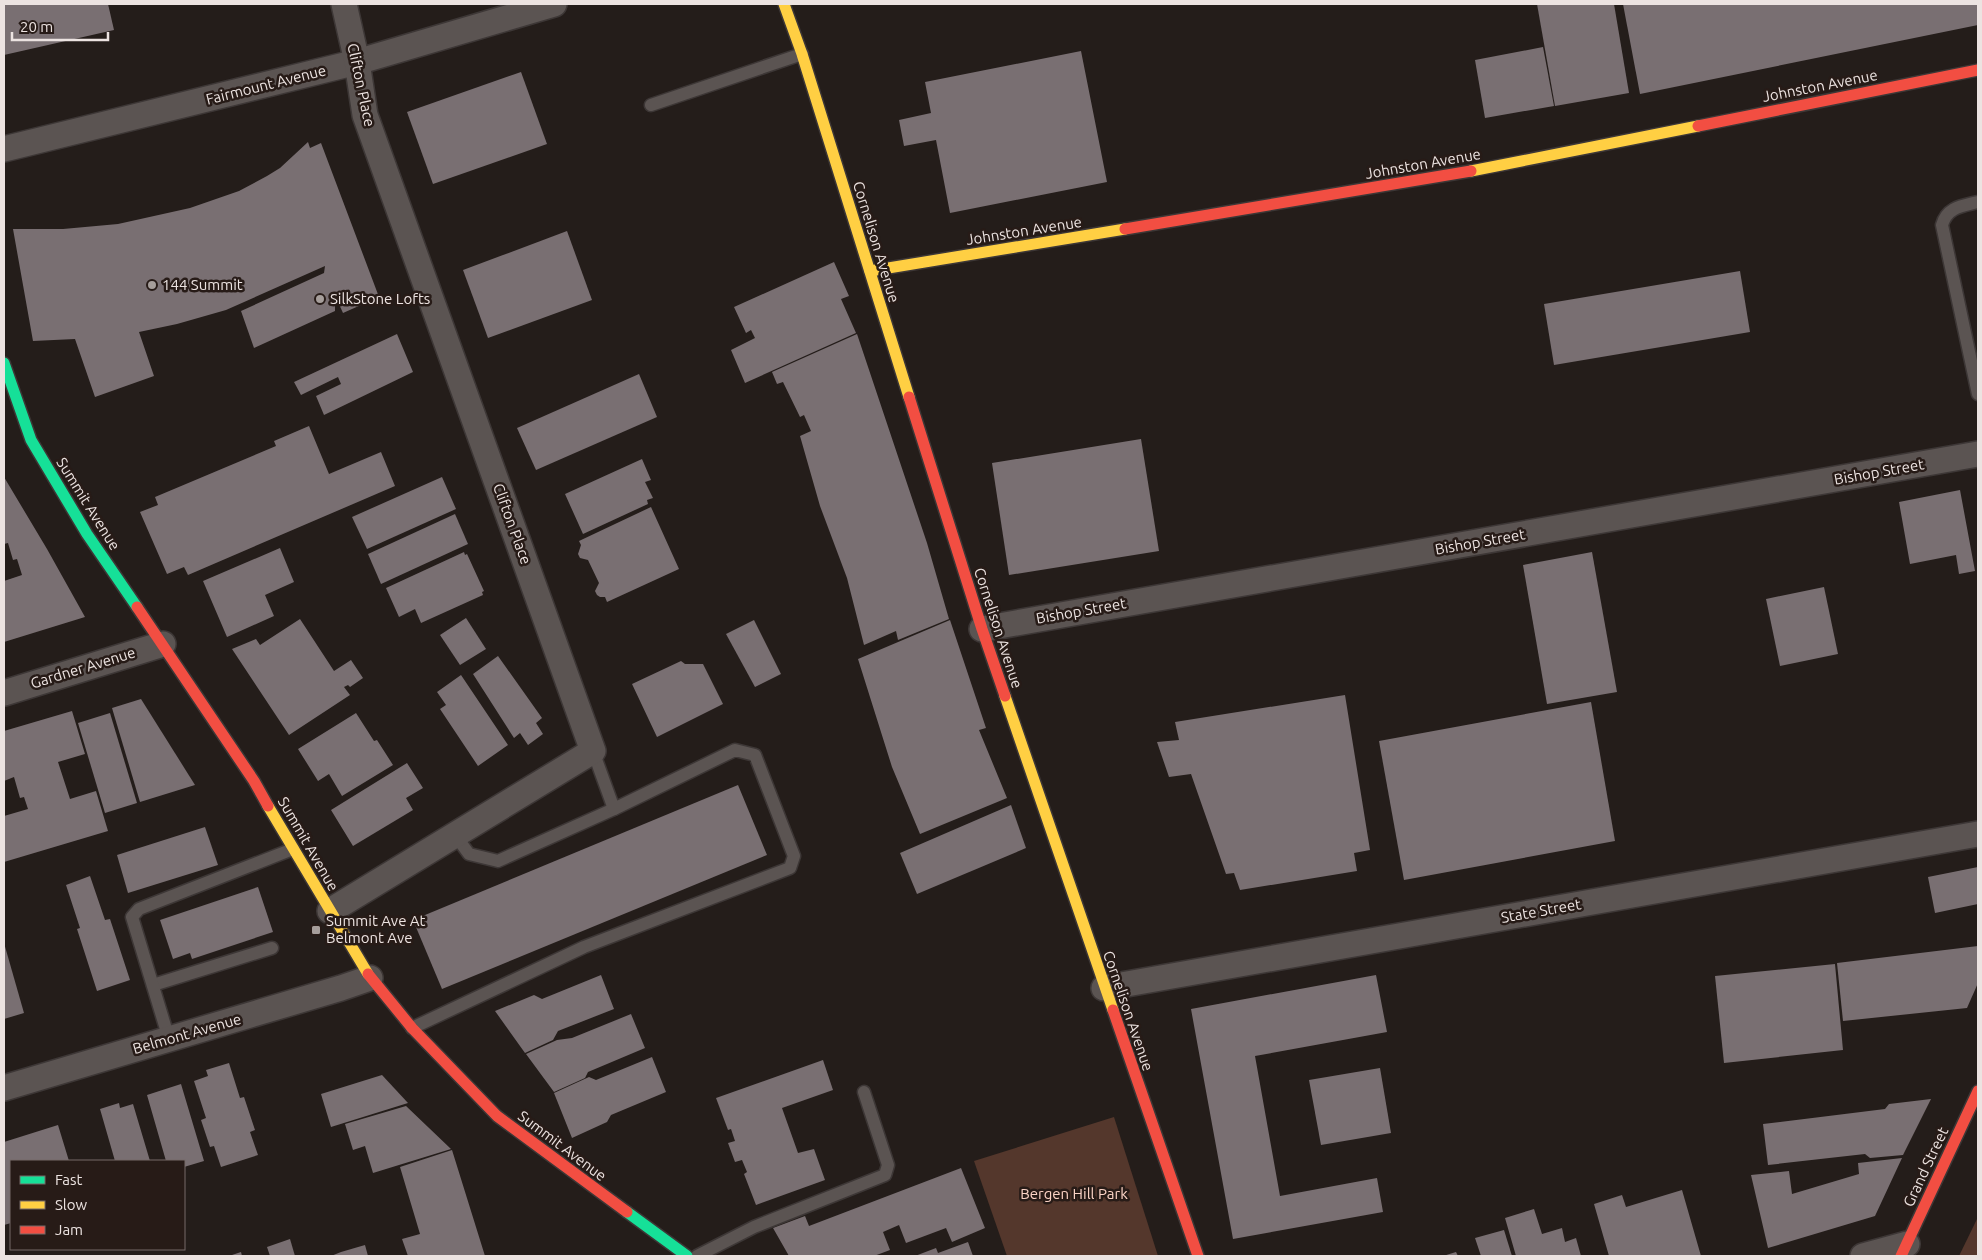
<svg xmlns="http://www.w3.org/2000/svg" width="1982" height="1260" font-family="Ubuntu,sans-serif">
<rect width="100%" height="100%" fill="#241d1a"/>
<g fill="#54372c">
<polygon points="1114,1117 1158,1256 1007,1256 974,1161"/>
<polygon points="1978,1217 1978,1256 1959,1256"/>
</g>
<g fill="#796f72">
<polygon points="4,4 108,4 114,30 4,55"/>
<polygon points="1537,4 1614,4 1629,93 1555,106"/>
<polygon points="1623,4 1978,4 1978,25 1640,94"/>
<polygon points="1543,47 1554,106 1485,118 1475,60"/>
<polygon points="1081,51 1107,182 950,213 936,140 904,146 899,120 931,113 925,82"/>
<polygon points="521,72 547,144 433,184 407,112"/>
<polygon points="308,142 310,148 321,143 379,297 343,313 338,302 335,304 335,311 254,348 241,311 324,273 325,266 226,310 177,324 139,332 154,376 95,397 75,339 33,341 13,229 63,229 118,224 190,208 239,191 267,176 280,168"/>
<polygon points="567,231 592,300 488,338 463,270"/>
<polygon points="834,262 849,296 841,299 856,333 745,383 731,350 755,338 751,330 746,333 734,307"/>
<polygon points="1740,271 1750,332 1554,365 1544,304"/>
<polygon points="397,334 413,372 324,415 316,396 341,384 338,377 301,395 294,382"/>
<polygon points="857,334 927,543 949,619 898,640 896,631 864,645 847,578 820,506 800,436 811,431 804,415 800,417 783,382 777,384 772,372"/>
<polygon points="639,374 657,417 536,470 517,428"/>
<polygon points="309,426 329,474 381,452 395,486 188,575 184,567 167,574 140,512 158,505 155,497 276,446 274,441"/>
<polygon points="1141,439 1159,551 1009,575 992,463"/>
<polygon points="642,459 651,480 645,482 653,498 647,500 648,504 583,534 565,494"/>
<polygon points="4,477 47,549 85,617 4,642 4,581 22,575 17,559 13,560 8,543 4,544"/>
<polygon points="442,477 456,509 367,549 352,517"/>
<polygon points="1960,490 1975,571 1959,574 1956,555 1910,564 1899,502"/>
<polygon points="651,507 679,569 607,602 605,597 600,597 597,595 595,591 599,583 588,560 580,558 578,554 581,545 579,541"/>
<polygon points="455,514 468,544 381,584 368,554"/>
<polygon points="280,548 294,582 265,595 274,616 227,637 203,581"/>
<polygon points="464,552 465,555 467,554 484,591 482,592 483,595 421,623 415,609 399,617 386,588"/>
<polygon points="1592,552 1617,692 1547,704 1523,565"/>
<polygon points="1824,587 1838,654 1780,666 1766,599"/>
<polygon points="466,618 486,649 460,665 440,635"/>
<polygon points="300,619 334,671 351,660 363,678 350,687 348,685 344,687 350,695 289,735 232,649 256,639 260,645"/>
<polygon points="754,620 781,674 755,687 726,634"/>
<polygon points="950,620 986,728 979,730 1007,798 920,834 892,767 858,659"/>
<polygon points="498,656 542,718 536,723 543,734 528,745 520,733 514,738 473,674"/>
<polygon points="681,661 685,664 703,664 723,704 657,737 632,684"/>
<polygon points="461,675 508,745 478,766 440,709 446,705 437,692"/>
<polygon points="1345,695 1370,850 1354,853 1357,871 1240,890 1234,873 1226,874 1191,774 1169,777 1157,742 1179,740 1175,722"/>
<polygon points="141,699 195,785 140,802 112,708"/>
<polygon points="1591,702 1615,841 1404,880 1379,741"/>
<polygon points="72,711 85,754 58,762 70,799 96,791 108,831 4,862 4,816 28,809 24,797 20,798 14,777 4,781 4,731"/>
<polygon points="110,713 137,803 105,813 78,723"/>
<polygon points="356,713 374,741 377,740 393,765 342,796 329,774 318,781 298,749"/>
<polygon points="407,763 423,788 406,798 413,810 353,846 331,810"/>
<polygon points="738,785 767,855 442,989 413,920"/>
<polygon points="1011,805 1026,848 917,894 900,853"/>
<polygon points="205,827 218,865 128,893 117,855"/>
<polygon points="1978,867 1978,904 1935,913 1928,877"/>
<polygon points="90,876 105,920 110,919 130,980 97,991 77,929 80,928 66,885"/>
<polygon points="258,887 273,932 192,959 190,953 173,959 160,920"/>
<polygon points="4,943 24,1013 4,1019"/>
<polygon points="1978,946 1978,983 1967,1008 1843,1021 1837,963"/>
<polygon points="1835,964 1843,1050 1724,1063 1715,976"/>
<polygon points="601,975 614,1009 558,1031 553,1040 525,1053 495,1011 534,995 542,999"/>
<polygon points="1376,975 1387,1032 1255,1056 1280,1196 1377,1178 1383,1212 1233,1239 1191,1009"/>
<polygon points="631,1014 645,1048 588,1072 585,1078 554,1092 526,1054 557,1040 572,1038"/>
<polygon points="652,1057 666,1092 611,1115 607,1122 572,1138 554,1093 589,1077 596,1080"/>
<polygon points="823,1060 833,1090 782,1108 798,1153 814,1149 825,1180 756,1205 744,1174 747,1172 742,1160 735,1162 728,1143 735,1141 731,1129 728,1130 716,1098"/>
<polygon points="229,1063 240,1098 244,1097 255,1130 250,1132 258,1155 221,1167 214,1146 210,1147 201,1120 206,1118 194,1081 208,1076 206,1070"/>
<polygon points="1380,1068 1391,1133 1321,1145 1309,1080"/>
<polygon points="382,1075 408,1103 331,1127 321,1094"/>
<polygon points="181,1084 204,1161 184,1167 184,1161 166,1161 147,1095"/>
<polygon points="1931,1099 1903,1155 1870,1158 1865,1154 1768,1165 1763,1124 1885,1109 1889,1104"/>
<polygon points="119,1103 120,1108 133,1104 150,1161 115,1161 100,1109"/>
<polygon points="406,1106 451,1149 373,1173 365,1146 353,1150 345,1124"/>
<polygon points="58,1125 69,1161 11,1161 11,1223 4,1225 4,1142"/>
<polygon points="452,1150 485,1256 408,1256 402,1239 420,1234 400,1167"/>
<polygon points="1902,1158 1875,1216 1768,1248 1751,1175 1789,1171 1792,1194 1859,1174 1858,1163"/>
<polygon points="961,1168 985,1228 952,1242 946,1228 906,1243 899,1225 883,1232 890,1250 874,1256 789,1256 773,1228 805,1216 809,1226"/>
<polygon points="1682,1190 1701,1256 1609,1256 1594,1204 1622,1195 1626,1207"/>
<polygon points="1534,1209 1542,1234 1562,1228 1565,1242 1576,1238 1581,1256 1516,1256 1505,1218"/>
<polygon points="1504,1230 1512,1256 1481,1256 1475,1238"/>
<polygon points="290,1239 295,1256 270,1256 267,1247"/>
<polygon points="968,1242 973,1256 915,1256 936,1248 938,1253"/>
<polygon points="365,1245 368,1256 331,1256 341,1252"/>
<polygon points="241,1252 242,1256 229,1256"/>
<polygon points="1456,1252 1458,1256 1443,1256"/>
</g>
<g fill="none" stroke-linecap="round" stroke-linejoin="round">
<defs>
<g id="lane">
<polyline points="651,105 802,54"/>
<path d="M1978 202C1962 206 1947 207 1942 225L1978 394"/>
<polyline points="455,835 469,854 498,861 614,809"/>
<polyline points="153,985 272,948"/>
<polyline points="412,1028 584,947 790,868 794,856 755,755 735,750 614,809 593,751"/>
<polyline points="169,1039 132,917 139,909 293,849"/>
<polyline points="697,1256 754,1227 885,1175 888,1165 864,1092"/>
</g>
<g id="street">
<polyline points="4,149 357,62 554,4"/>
<polyline points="982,629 1978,454"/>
<polyline points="4,693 163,644"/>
<polyline points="330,911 593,751 365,115 357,62 344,4"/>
<polyline points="1104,988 1978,834"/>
<polyline points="4,1088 341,988 370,978"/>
<polyline points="1863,1256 1907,1244"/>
</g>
<g id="fast">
<polyline points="4,363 31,440 87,534 137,607"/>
<polyline points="627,1212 687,1256"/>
</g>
<g id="slow">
<polyline points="784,4 802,54 909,397"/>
<polyline points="1471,171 1698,126"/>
<polyline points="870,271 1125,229"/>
<polyline points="1005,696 1113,1010"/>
<polyline points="268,806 368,974"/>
</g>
<g id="jam">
<polyline points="1698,126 1978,70"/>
<polyline points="1125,229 1471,171"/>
<polyline points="909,397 982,629 1005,696"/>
<polyline points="137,607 254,781 268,806"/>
<polyline points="368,974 412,1028 497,1116 627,1212"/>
<polyline points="1113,1010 1198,1256"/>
<polyline points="1901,1256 1978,1091"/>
</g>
</defs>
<use href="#lane" stroke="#3d3736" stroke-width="15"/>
<use href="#street" stroke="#3d3736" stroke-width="28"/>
<use href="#fast" stroke="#3d3736" stroke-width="14"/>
<use href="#slow" stroke="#3d3736" stroke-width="14"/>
<use href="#jam" stroke="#3d3736" stroke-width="14"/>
<use href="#lane" stroke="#5b5452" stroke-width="12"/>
<use href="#street" stroke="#5b5452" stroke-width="25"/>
<use href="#fast" stroke="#16e098" stroke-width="11"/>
<use href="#slow" stroke="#ffcf43" stroke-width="11"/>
<use href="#jam" stroke="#f24e42" stroke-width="11"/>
</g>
<g fill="#a69e9b" stroke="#271b17" stroke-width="2">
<circle cx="152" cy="285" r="5"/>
<circle cx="320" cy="299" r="5"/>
<rect x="311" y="925" width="10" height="10" rx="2.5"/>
</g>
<g text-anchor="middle" stroke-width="5" stroke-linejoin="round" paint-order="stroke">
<g font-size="15" fill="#ece3e1" stroke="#271b17">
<text transform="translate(266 85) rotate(-14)" y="5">Fairmount Avenue</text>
<text transform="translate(361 85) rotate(78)" y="5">Clifton Place</text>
<text transform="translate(1820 86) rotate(-11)" y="5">Johnston Avenue</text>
<text transform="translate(1423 164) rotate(-10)" y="5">Johnston Avenue</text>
<text transform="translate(1024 231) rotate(-9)" y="5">Johnston Avenue</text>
<text transform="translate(876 242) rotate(73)" y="5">Cornelison Avenue</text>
<text transform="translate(1879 472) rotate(-10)" y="5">Bishop Street</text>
<text transform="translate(88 504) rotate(58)" y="5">Summit Avenue</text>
<text transform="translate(512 524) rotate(70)" y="5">Clifton Place</text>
<text transform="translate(1480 542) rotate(-10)" y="5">Bishop Street</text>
<text transform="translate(1081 611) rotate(-10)" y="5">Bishop Street</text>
<text transform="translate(998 628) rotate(72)" y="5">Cornelison Avenue</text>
<text transform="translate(83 668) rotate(-17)" y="5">Gardner Avenue</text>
<text transform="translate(308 844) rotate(60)" y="5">Summit Avenue</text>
<text transform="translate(1541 911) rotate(-10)" y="5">State Street</text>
<text transform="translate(1128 1011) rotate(71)" y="5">Cornelison Avenue</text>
<text transform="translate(187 1034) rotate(-16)" y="5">Belmont Avenue</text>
<text transform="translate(562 1146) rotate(37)" y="5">Summit Avenue</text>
<text transform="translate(1926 1167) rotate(-65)" y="5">Grand Street</text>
</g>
<g font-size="15" fill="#ece3e1" stroke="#271b17" text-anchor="start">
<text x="162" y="290">144 Summit</text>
<text x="330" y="304">SilkStone Lofts</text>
<text x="326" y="926">Summit Ave At<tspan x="326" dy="17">Belmont Ave</tspan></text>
</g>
<g font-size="15" fill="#fbd3c5" stroke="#271b17">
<text x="1074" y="1199">Bergen Hill Park</text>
</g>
</g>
<rect width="1982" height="1260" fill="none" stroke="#ece3e1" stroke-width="10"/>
<rect x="10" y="1160" width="175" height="90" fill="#271b17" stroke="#766b68"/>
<rect x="20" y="1176" width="25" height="8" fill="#16e098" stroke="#766b68"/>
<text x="55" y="1185" font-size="15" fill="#ece3e1">Fast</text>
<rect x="20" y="1201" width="25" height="8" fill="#ffcf43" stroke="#766b68"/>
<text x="55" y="1210" font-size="15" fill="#ece3e1">Slow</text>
<rect x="20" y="1226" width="25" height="8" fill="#f24e42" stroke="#766b68"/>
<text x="55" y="1235" font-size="15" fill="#ece3e1">Jam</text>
<path d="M12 32v8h96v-8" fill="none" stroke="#ece3e1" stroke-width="2.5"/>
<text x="20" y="32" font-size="15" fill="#ece3e1" stroke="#271b17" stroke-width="4" paint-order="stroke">20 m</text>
</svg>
